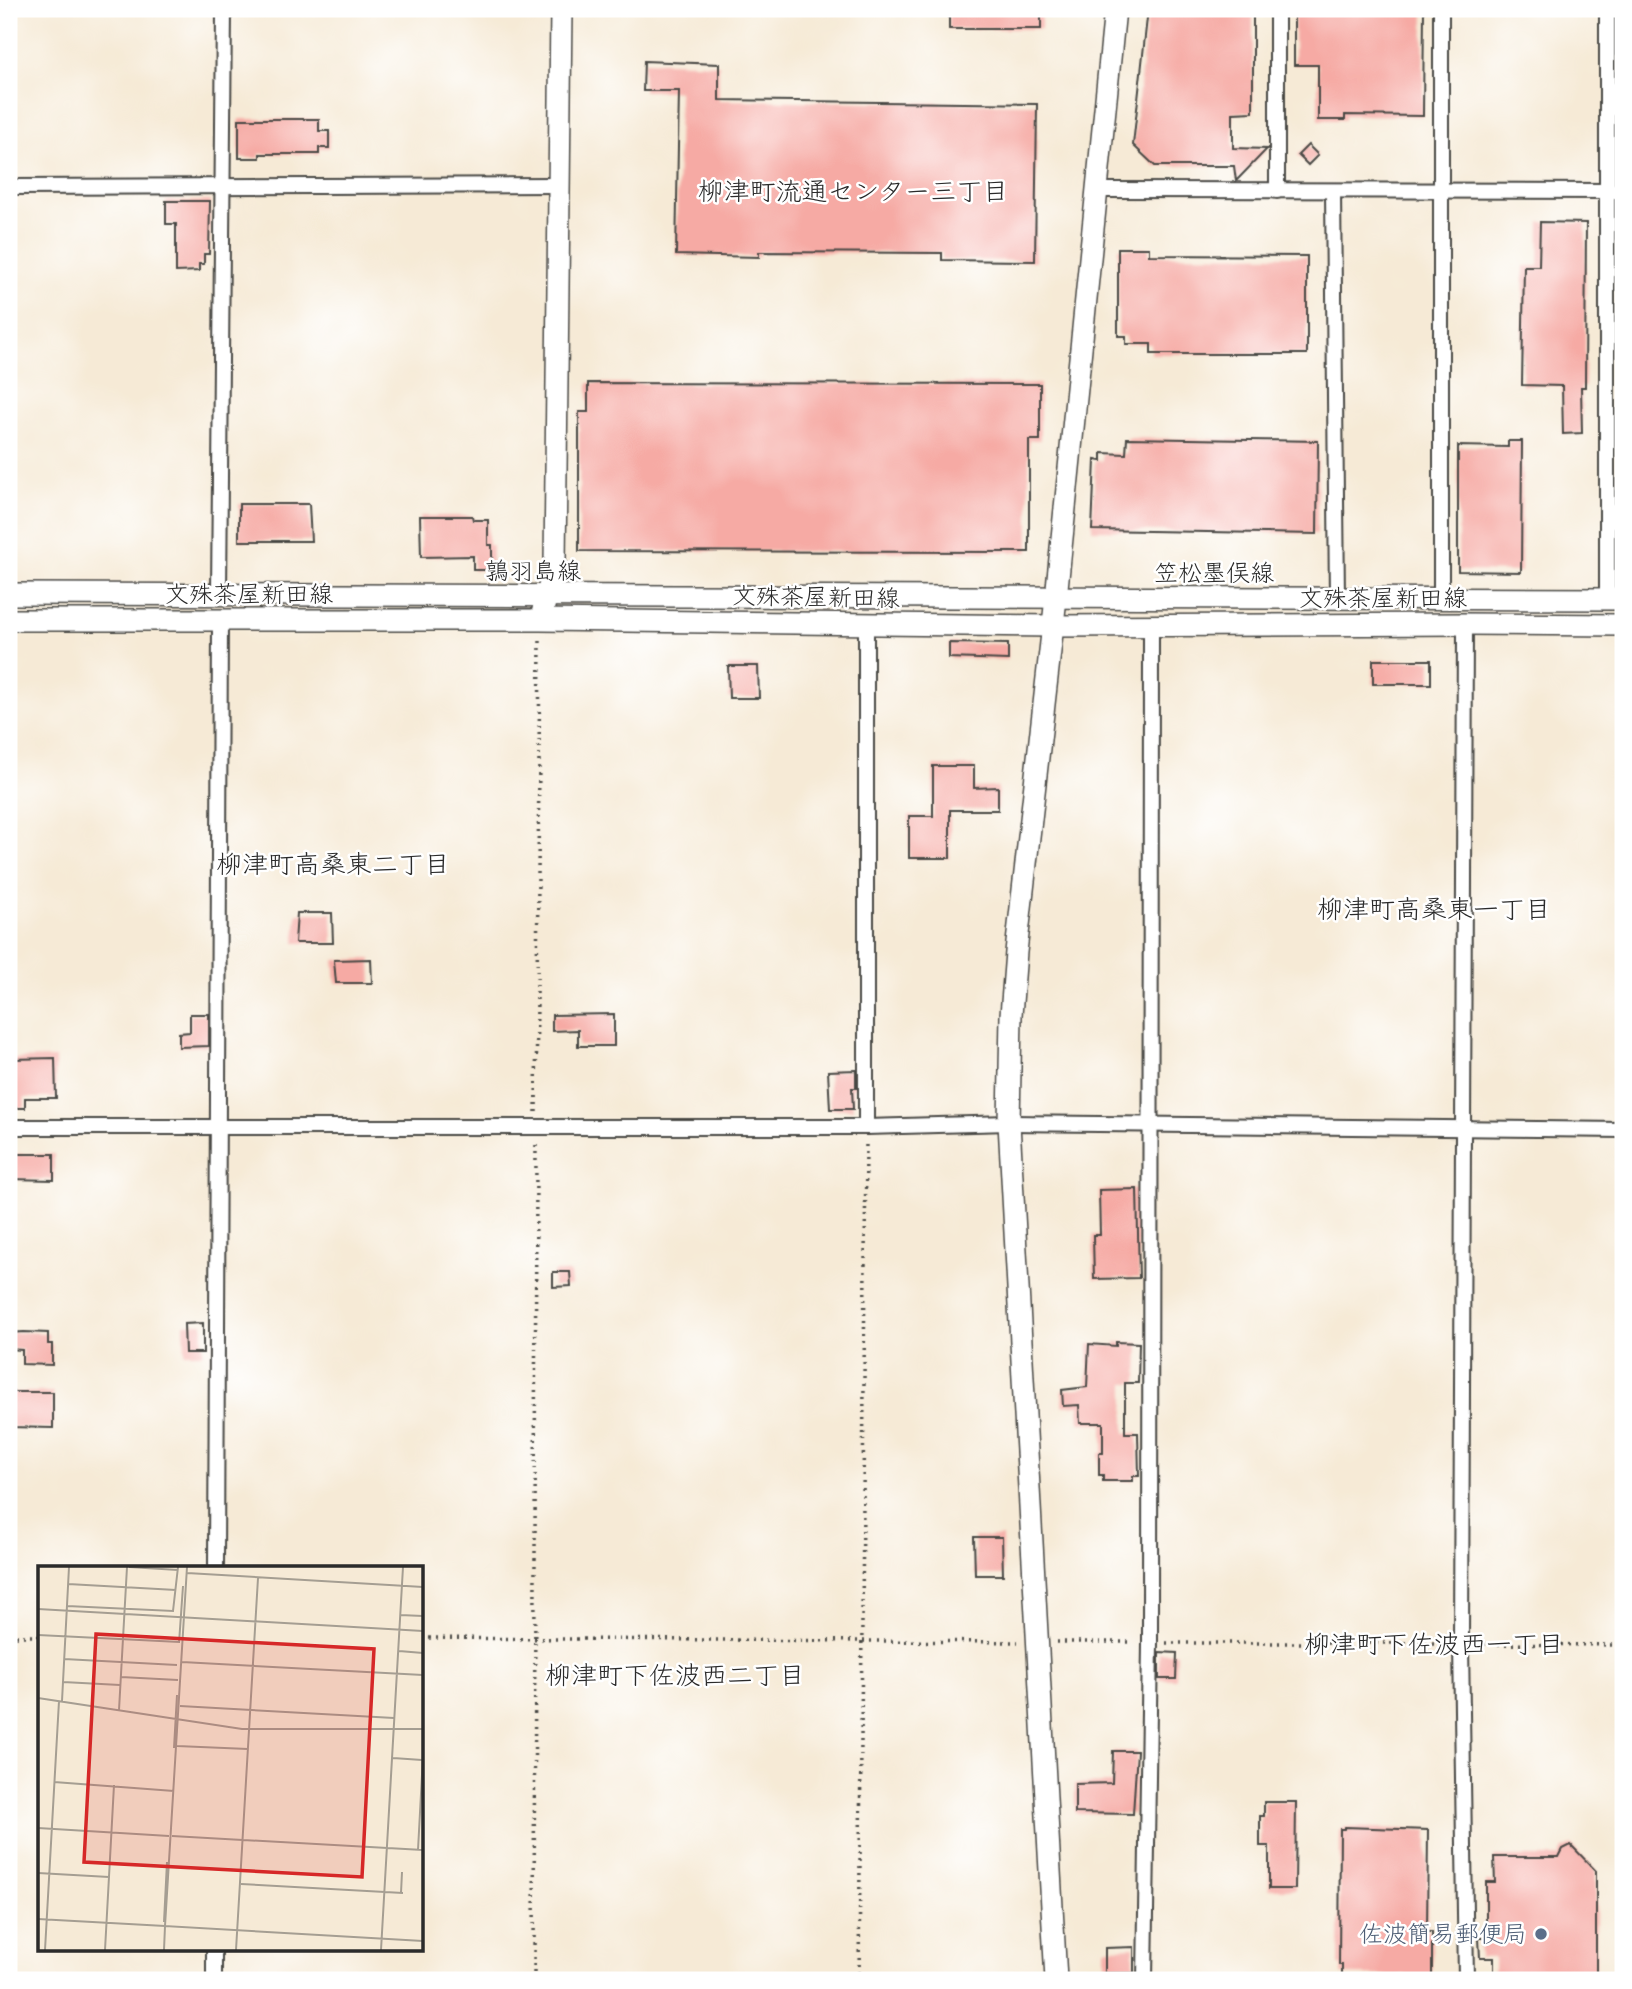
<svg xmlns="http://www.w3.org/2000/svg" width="1632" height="1989" font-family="Mynerve,'Klee One',sans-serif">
<rect width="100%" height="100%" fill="#fff"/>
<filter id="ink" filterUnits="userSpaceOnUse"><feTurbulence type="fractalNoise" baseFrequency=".0143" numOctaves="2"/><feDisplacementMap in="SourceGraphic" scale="14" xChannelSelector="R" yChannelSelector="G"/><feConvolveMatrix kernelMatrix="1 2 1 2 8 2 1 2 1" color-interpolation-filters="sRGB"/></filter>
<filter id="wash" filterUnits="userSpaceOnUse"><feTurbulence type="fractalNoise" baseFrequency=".00686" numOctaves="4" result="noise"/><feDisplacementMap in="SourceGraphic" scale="28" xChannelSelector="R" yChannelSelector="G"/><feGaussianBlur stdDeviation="1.57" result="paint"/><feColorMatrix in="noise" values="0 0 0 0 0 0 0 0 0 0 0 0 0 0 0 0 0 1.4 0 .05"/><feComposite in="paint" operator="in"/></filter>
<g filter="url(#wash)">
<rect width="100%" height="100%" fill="#f6ead6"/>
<g id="blocks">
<g fill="#f6aaa4">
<rect x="949" y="9" width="92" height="20"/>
<polygon points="1148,9 1253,9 1253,112 1233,113 1233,148 1267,149 1236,181 1234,166 1155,166 1133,145"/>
<polygon points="1294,9 1424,9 1423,116 1345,115 1345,120 1318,120 1318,65 1294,65"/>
<polygon points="644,61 719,64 719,100 1037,104 1035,261 942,260 942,253 759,252 759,257 676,255 679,91 643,91"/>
<polygon points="239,119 319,119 319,131 329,131 329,148 319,148 319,154 260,154 260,158 239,158"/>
<polygon points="1308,145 1318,155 1308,165 1298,155"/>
<polygon points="166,201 210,201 209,254 204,254 204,264 199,264 199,271 176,272 176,224 166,224"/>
<polygon points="1540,222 1586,223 1585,387 1581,387 1582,433 1563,434 1562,386 1522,385 1524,266 1539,266"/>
<polygon points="1118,248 1149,248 1149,255 1307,256 1307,354 1151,354 1151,344 1126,344 1126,336 1118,336"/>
<polygon points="588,383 1040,384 1040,440 1029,440 1029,552 579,551 579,412 588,412"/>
<polygon points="1127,438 1318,441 1317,534 1092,530 1095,460 1102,461 1102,453 1126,454"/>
<polygon points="1508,441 1522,441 1521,572 1458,571 1458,446 1508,447"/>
<polygon points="239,504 309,504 311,541 239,541"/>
<polygon points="420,516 472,516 473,520 488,520 488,545 492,545 492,570 473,570 473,556 421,557"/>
<polygon points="949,643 1008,644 1008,660 949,658"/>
<rect x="1373" y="660" width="58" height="24"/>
<polygon points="728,666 758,666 759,698 729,698"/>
<polygon points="933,766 974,766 974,788 998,787 998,810 950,810 950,858 909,858 909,816 933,816"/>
<polygon points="297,913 332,913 333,943 295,943"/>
<polygon points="371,959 372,983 336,983 334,960"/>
<polygon points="190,1014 209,1014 209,1046 179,1047 179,1033 190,1032"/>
<polygon points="614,1014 614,1046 578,1046 578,1030 552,1031 552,1015"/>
<polygon points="55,1058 56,1098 25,1098 25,1108 11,1108 12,1059"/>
<polygon points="856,1070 856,1088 852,1088 853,1109 830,1109 828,1071"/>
<polygon points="9,1154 54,1154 54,1180 9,1179"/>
<polygon points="1137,1189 1139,1278 1094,1279 1093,1235 1100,1235 1099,1190"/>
<polygon points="553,1272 570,1272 571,1286 553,1287"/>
<polygon points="203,1323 203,1353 185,1353 184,1324"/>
<polygon points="24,1332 48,1333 48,1344 52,1344 52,1365 22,1364 22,1350 9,1349 9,1333"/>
<polygon points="1116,1342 1139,1343 1138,1383 1125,1383 1125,1433 1138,1433 1139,1476 1133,1476 1133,1481 1103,1481 1103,1475 1099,1475 1099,1453 1103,1453 1103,1423 1080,1423 1079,1405 1063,1406 1062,1390 1087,1387 1089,1344 1116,1346"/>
<polygon points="9,1392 53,1392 53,1428 9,1427"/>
<polygon points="974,1537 1002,1537 1003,1575 975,1575"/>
<polygon points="1159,1652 1177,1653 1176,1679 1159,1679"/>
<polygon points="1113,1751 1137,1751 1133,1814 1075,1813 1075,1784 1112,1783"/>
<polygon points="1264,1802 1296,1802 1295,1889 1269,1889 1269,1846 1260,1846 1260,1816 1264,1816"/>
<polygon points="1345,1827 1428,1830 1427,1932 1432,1932 1432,1980 1405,1980 1405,1976 1342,1975 1342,1965 1339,1965 1340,1829 1344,1829"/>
<polygon points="1571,1845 1596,1871 1596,1980 1506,1980 1507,1977 1494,1977 1494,1958 1480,1958 1479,1938 1486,1938 1486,1882 1495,1882 1494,1857 1559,1857 1563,1849"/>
<polygon points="1134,1947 1134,1973 1105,1973 1105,1948"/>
</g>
</g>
</g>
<g filter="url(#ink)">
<use href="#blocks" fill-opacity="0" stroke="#494845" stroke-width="2"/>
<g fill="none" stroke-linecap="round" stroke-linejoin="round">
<defs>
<g id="street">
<polyline points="1277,9 1277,191"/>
<polyline points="1441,9 1441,590"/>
<polyline points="9,187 560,185"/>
<polyline points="1096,190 1623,191"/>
<polyline points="1333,191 1337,599"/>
<polyline points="219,594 224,9"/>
<polyline points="1607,599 1607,9"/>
<polyline points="1465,624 1461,1644 1466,1980"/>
<polyline points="9,1127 866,1127 1009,1123 1623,1130"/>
<polyline points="866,1127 866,624"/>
<polyline points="216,1567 220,620"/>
<polyline points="214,1980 214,1949"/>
<polyline points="1145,1980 1150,1643 1151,625"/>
</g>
<g id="secondary">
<polyline points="9,594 1623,599"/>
<polyline points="543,610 555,564 561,9"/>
<polyline points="9,620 540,620 1053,626 1465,624 1623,625"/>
<polyline points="1056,1980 1009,1123 1011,1015 1016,952 1056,598 1115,9"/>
</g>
</defs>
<use href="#street" stroke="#494845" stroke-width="18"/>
<use href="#secondary" stroke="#494845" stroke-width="24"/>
<g stroke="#494845" stroke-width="3.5" stroke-dasharray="2 5" stroke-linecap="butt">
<polyline points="536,1112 540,640"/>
<polyline points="9,1636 40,1636"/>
<polyline points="422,1638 1018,1642"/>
<polyline points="1057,1642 1134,1642"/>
<polyline points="1166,1643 1445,1643"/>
<polyline points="1477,1644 1623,1645"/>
<polyline points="534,1980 536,1140"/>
<polyline points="859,1980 866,1142"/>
</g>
<use href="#street" stroke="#fff" stroke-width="14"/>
<use href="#secondary" stroke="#fff" stroke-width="21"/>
</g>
</g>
<circle fill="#5c6f8a" stroke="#fff" stroke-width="2.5" cx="1541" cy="1934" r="7"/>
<g text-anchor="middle" stroke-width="5" stroke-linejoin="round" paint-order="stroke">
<g font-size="24" fill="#2b2b2b" stroke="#fff">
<text x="533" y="579">鶉羽島線</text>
<text x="1214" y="581">笠松墨俣線</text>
<text x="249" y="602">文殊茶屋新田線</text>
<text transform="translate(816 597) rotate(1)" y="8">文殊茶屋新田線</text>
<text x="1383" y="606">文殊茶屋新田線</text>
</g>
<g font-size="24" fill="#4e5e75" stroke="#fff" text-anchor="end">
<text x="1527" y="1942">佐波簡易郵便局</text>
</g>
<g font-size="26" fill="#2b2b2b" stroke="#fff">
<text x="853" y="200">柳津町流通センター三丁目</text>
<text x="333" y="873">柳津町高桑東二丁目</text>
<text x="1434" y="918">柳津町高桑東一丁目</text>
<text x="1434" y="1653">柳津町下佐波西一丁目</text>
<text x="675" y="1684">柳津町下佐波西二丁目</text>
</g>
</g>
<g transform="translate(38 1566)">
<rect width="385" height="385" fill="#f6ead6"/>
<path fill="none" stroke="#a59e92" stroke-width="2" d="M91 1 140 4M149 7 385 21M30 18 138 24M29 40 135 45 140 1M0 43 385 65M362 49 385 50M0 69 142 76M141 77 145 20M361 85 385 87M26 93 139 99M144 96 385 109M83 111 140 114M25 116 82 119M0 132 204 163H385M24 135 31 1M142 140 356 152M81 144 89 1M139 180 210 183M136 182 139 129M355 192 384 194M16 216 136 225M0 262 131 270M134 270 385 284M380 284 385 190M0 307 71 311M203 318 365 327M363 327 364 306M0 353 127 360M126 356 129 296M127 360 149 1M7 384 21 135M67 384 76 219M126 384 127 360 385 375M198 384 220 12M343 384 365 1"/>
<path fill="#d62828" fill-opacity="0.15" stroke="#d62828" stroke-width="3.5" d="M58 68 336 83 324 311 46 296Z"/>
<rect width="385" height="385" fill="none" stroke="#2b2b2b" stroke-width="3.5"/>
</g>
<rect width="1632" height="1989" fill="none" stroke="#fff" stroke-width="35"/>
</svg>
